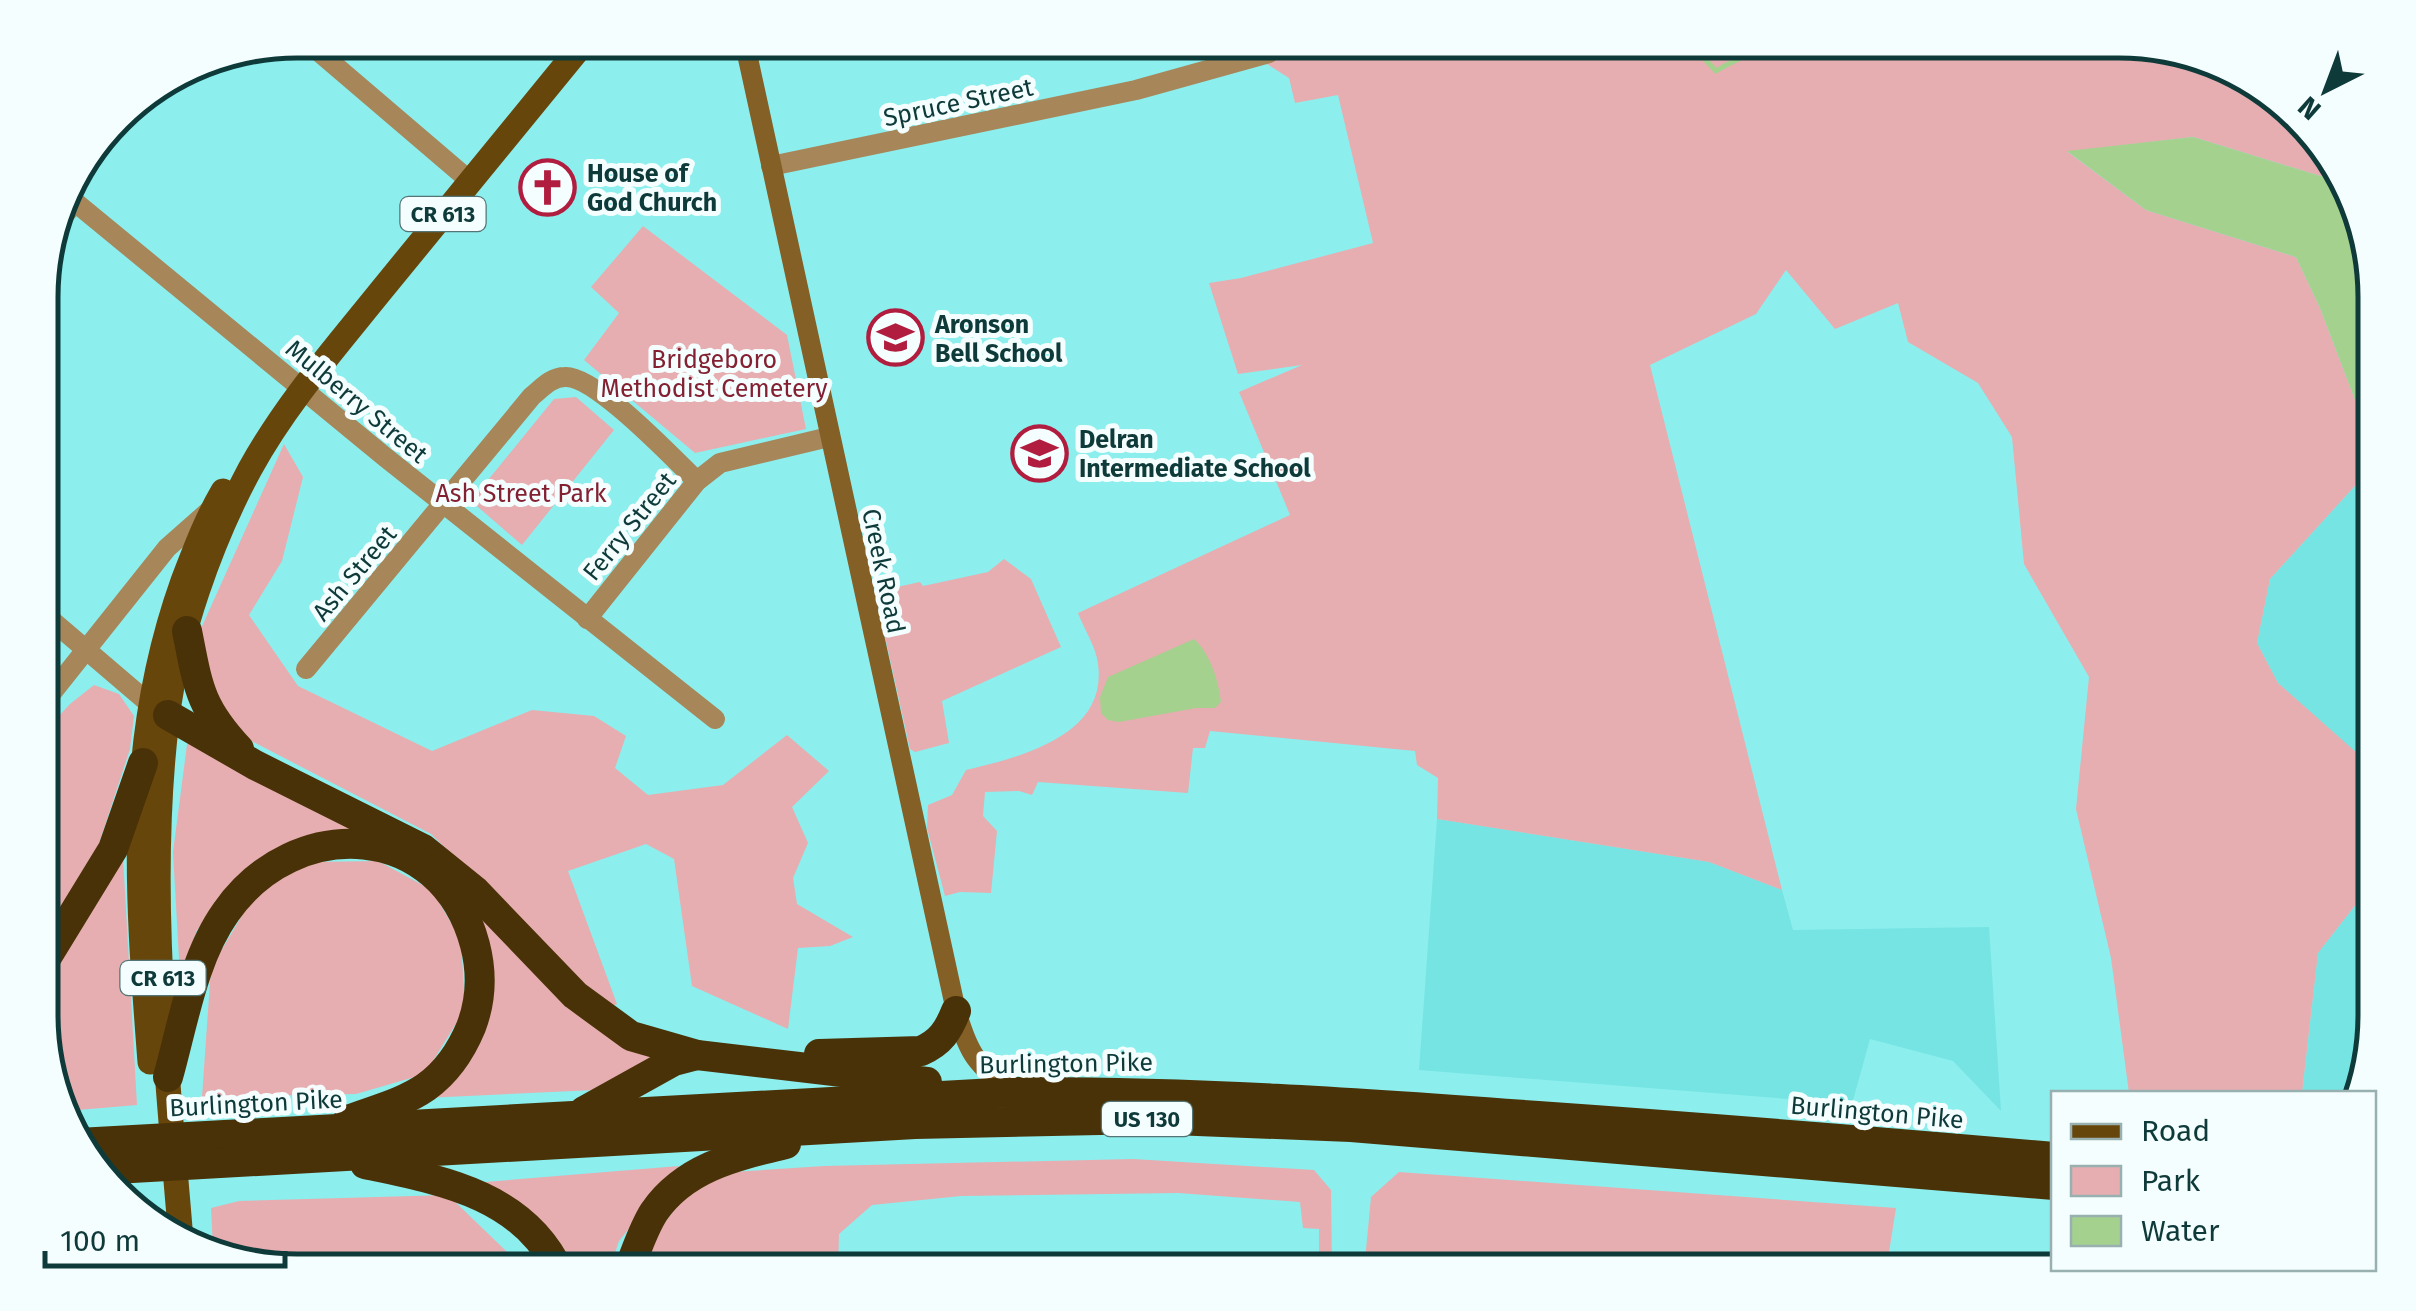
<svg xmlns="http://www.w3.org/2000/svg" width="2416" height="1311" font-family="'Fira Sans',sans-serif">
<rect width="100%" height="100%" fill="#8deeee"/>
<g fill="#75e4e3">
<polygon points="2375,464 2375,770 2278,683 2257,643 2270,579"/>
<polygon points="1437,819 1709,862 1782,890 1793,930 1989,927 2001,1111 1953,1061 1870,1039 1852,1104 1419,1070"/>
<polygon points="2375,880 2375,1031 2357,1093 2302,1094 2318,953"/>
</g>
<g fill="#e6aeb1">
<path d="M1229 40H2120L2247 74 2333 155 2343 183 2193 137 2068 152 2146 210 2296 257 2320 308 2375 452V464L2270 579 2257 643 2278 683 2375 769V880L2318 953 2302 1093H2129L2111 958 2076 809 2089 677 2024 564 2012 437 1978 383 1908 342 1898 303 1835 329 1786 270 1756 314 1650 365 1782 890 1709 862 1437 819 1438 778 1417 765 1415 751 1210 731 1205 748H1193L1188 793 1038 782 1032 795 1019 791 985 792 983 816 997 831 991 893 960 892 945 896 927 828 928 805 952 795 966 770C1020 757 1108 736 1098 664 1096 647 1084 629 1078 613L1290 515 1239 392 1302 365 1238 374 1209 283 1241 278 1373 243 1338 95 1295 103 1289 78Z"/>
<polygon points="643,226 787,335 806,429 695,453 584,360 619,313 591,287"/>
<polygon points="576,397 614,430 522,545 471,501 554,399"/>
<polygon points="284,444 303,477 282,561 249,615 298,686 432,751 532,710 594,716 626,736 615,768 648,795 723,785 787,735 829,771 792,807 808,843 793,878 797,904 853,937 830,946 798,948 788,1029 692,986 674,859 646,844 568,871 617,1004 608,1008 431,834 234,732 209,680 199,633"/>
<polygon points="1004,559 1031,579 1061,647 942,701 949,743 915,752 910,749 878,605 883,590 920,582 923,586 988,572"/>
<polygon points="94,685 119,694 134,716 130,749 93,862 42,933 42,734 70,704"/>
<polygon points="188,737 367,834 238,879 197,930 180,977 173,852"/>
<polygon points="123,857 137,1105 66,1111 42,1047 42,976"/>
<polygon points="378,861 432,890 461,940 465,1009 425,1074 356,1094 202,1097 211,968 257,890 309,862"/>
<polygon points="472,901 657,1061 595,1090 425,1098 488,1018"/>
<polygon points="1133,1159 1314,1170 1331,1190 1332,1271 1319,1271 1319,1229 1303,1228 1300,1202 1178,1193 961,1196 872,1205 839,1234 838,1271 641,1271 659,1229 694,1185 733,1172 824,1166"/>
<polygon points="679,1166 619,1241 609,1271 575,1271 546,1227 485,1182"/>
<polygon points="1399,1172 1896,1208 1886,1271 1364,1271 1371,1197"/>
<polygon points="448,1195 527,1271 296,1271 213,1249 211,1208 239,1201"/>
</g>
<g fill="#a5d18e">
<polygon points="2193,137 2343,183 2375,279 2375,452 2320,308 2296,257 2146,210 2067,151"/>
<path d="M1194 639C1210 653 1219 682 1221 702L1215 708H1196L1119 722 1108 720 1101 713 1100 697 1108 677Z"/>
</g>
<g fill="none" stroke-linecap="round" stroke-linejoin="round">
<g stroke="#a5d18e" stroke-width="5">
<path d="M1697 40 1701 55 1716 71C1738 57 1741 63 1759 40"/>
<polyline points="1787,40 1800,44 1812,40"/>
<polyline points="1846,40 1854,40"/>
</g>
<g stroke="#a78659" stroke-width="20">
<polyline points="305,40 470,181"/>
<polyline points="771,166 1136,90 1269,53 1266,40"/>
<polyline points="64,193 385,457 715,719"/>
<polyline points="53,229 75,202"/>
<polyline points="42,612 152,706"/>
<polyline points="587,619 697,481 720,463 829,437"/>
<path d="M306 669 532 396C542 388 551 377 565 377 595 375 673 458 697 481"/>
<polyline points="42,705 167,548 210,510"/>
</g>
<path stroke="#845f26" stroke-width="20" d="M744 40 956 1011C971 1058 975 1063 1014 1092"/>
<g stroke="#67460c" stroke-width="25">
<path d="M150 1062C137 894 125 743 183 581 195 550 206 520 223 491"/>
<path d="M181 1240C167 1068 146 891 167 719 177 637 211 541 250 469 285 405 335 348 380 292 448 208 517 124 586 40"/>
</g>
<g stroke="#4a3208" stroke-width="30">
<path d="M187 631C198 686 199 706 239 749"/>
<polyline points="168,715 255,765 423,849 475,891 575,995 631,1036 697,1055 927,1082"/>
<polyline points="42,965 113,849 143,763"/>
<path d="M819 1054 921 1051C941 1042 948 1031 956 1011"/>
<path d="M168 1077C183 1024 193 958 226 912 295 813 442 820 475 945 482 972 481 1001 471 1027 461 1051 447 1072 426 1087 403 1103 374 1110 348 1120"/>
<polyline points="584,1111 674,1061 697,1055"/>
<path d="M78 1143 1014 1092C1190 1091 1363 1103 1538 1116 1710 1128 1882 1142 2054 1157"/>
<path d="M365 1164C440 1180 523 1194 559 1271"/>
<polyline points="97,1170 915,1124 1148,1119 1351,1127 2054,1185"/>
<path d="M628 1271C636 1252 643 1229 654 1212 685 1167 736 1156 786 1144"/>
</g>
</g>
<defs>
<symbol id="church-ring" viewBox="-11 -11 22 22"><circle r="9.5" fill="#f5fefe" stroke="#b11d3f" stroke-width="1.5"/><path d="M-1.2-6h2.4v3.5h3.3v2.4h-3.3V6h-2.4V-.1h-3.3v-2.4h3.3Z" fill="#b11d3f"/></symbol>
<symbol id="school-ring" viewBox="-11 -11 22 22"><circle r="9.5" fill="#f5fefe" stroke="#b11d3f" stroke-width="1.5"/><path d="M0-5L7-2L0 1L-7-2ZM-4 1L0 2.5L4 1V4Q0 6-4 4Z" fill="#b11d3f"/></symbol>
</defs>
<g fill-rule="evenodd">
<use href="#church-ring" x="516" y="156" width="63" height="63"/>
<use href="#school-ring" x="864" y="306" width="63" height="63"/>
<use href="#school-ring" x="1008" y="422" width="63" height="63"/>
</g>
<g text-anchor="middle" stroke-width="10" stroke-linejoin="round" paint-order="stroke">
<g fill="#f5fefe" stroke="#547575" stroke-width="2.5">
<rect x="400.5" y="197" width="85" height="34" rx="8"/>
<rect x="120.5" y="961" width="85" height="34" rx="8"/>
<rect x="1102" y="1102" width="90" height="34" rx="8"/>
</g>
<g font-size="22" font-weight="bold" fill="#0f3a3a">
<text x="443" y="222">CR 613</text>
<text x="163" y="986">CR 613</text>
<text x="1147" y="1127">US 130</text>
</g>
<g font-size="25" fill="#0f3a3a" stroke="#f5fefe">
<text transform="translate(958 102) rotate(-12)" y="9">Spruce Street</text>
<text transform="translate(357 401) rotate(40)" y="9">Mulberry Street</text>
<text transform="translate(629 526) rotate(-51)" y="9">Ferry Street</text>
<text transform="translate(884 571) rotate(78)" y="9">Creek Road</text>
<text transform="translate(354 573) rotate(-50)" y="9">Ash Street</text>
<text transform="translate(1066 1063) rotate(-1)" y="9">Burlington Pike</text>
<text transform="translate(256 1103) rotate(-3)" y="9">Burlington Pike</text>
<text transform="translate(1877 1112) rotate(5)" y="9">Burlington Pike</text>
</g>
<g font-size="25" font-weight="bold" fill="#0f3a3a" stroke="#f5fefe" text-anchor="start">
<text x="587" y="182">House of<tspan x="587" dy="29">God Church</tspan></text>
<text x="935" y="333">Aronson<tspan x="935" dy="29">Bell School</tspan></text>
<text x="1079" y="448">Delran<tspan x="1079" dy="29">Intermediate School</tspan></text>
</g>
<g font-size="25" fill="#832132" stroke="#f5fefe">
<text x="714" y="368">Bridgeboro<tspan x="714" dy="29">Methodist Cemetery</tspan></text>
<text x="521" y="502">Ash Street Park</text>
</g>
</g>
<path d="M0 0H2416V1311H0ZM297 58H2119A239 239 0 0 1 2358 297V1015A239 239 0 0 1 2119 1254H297A239 239 0 0 1 58 1015V297A239 239 0 0 1 297 58Z" fill="#f5fefe" fill-rule="evenodd"/>
<path fill="none" stroke="#0f3a3a" stroke-width="5" d="M297 58H2119A239 239 0 0 1 2358 297V1015A239 239 0 0 1 2119 1254H297A239 239 0 0 1 58 1015V297A239 239 0 0 1 297 58Z"/>
<rect x="2051" y="1091" width="325" height="180" fill="#f5fefe" stroke="#99b0b0" stroke-width="2.5"/>
<rect x="2071" y="1124" width="50" height="15" fill="#67460c" stroke="#99b0b0" stroke-width="2.5"/>
<text x="2141" y="1141" font-size="30" fill="#0f3a3a">Road</text>
<rect x="2071" y="1166" width="50" height="30" fill="#e6aeb1" stroke="#99b0b0" stroke-width="2.5"/>
<text x="2141" y="1191" font-size="30" fill="#0f3a3a">Park</text>
<rect x="2071" y="1216" width="50" height="30" fill="#a5d18e" stroke="#99b0b0" stroke-width="2.5"/>
<text x="2141" y="1241" font-size="30" fill="#0f3a3a">Water</text>
<g transform="translate(2326 90) rotate(222)" stroke="#f5fefe" stroke-width="8" paint-order="stroke">
<path d="M0-8L18 38L0 25L-18 38Z" fill="#0f3a3a"/>
<text y="-15" font-size="28" font-weight="bold" text-anchor="middle" fill="#0f3a3a">N</text>
</g>
<path d="M45 1251v15h240v-15" fill="none" stroke="#0f3a3a" stroke-width="5"/>
<text x="60" y="1251" font-size="30" fill="#0f3a3a" stroke="#f5fefe" stroke-width="8" paint-order="stroke">100 m</text>
</svg>
